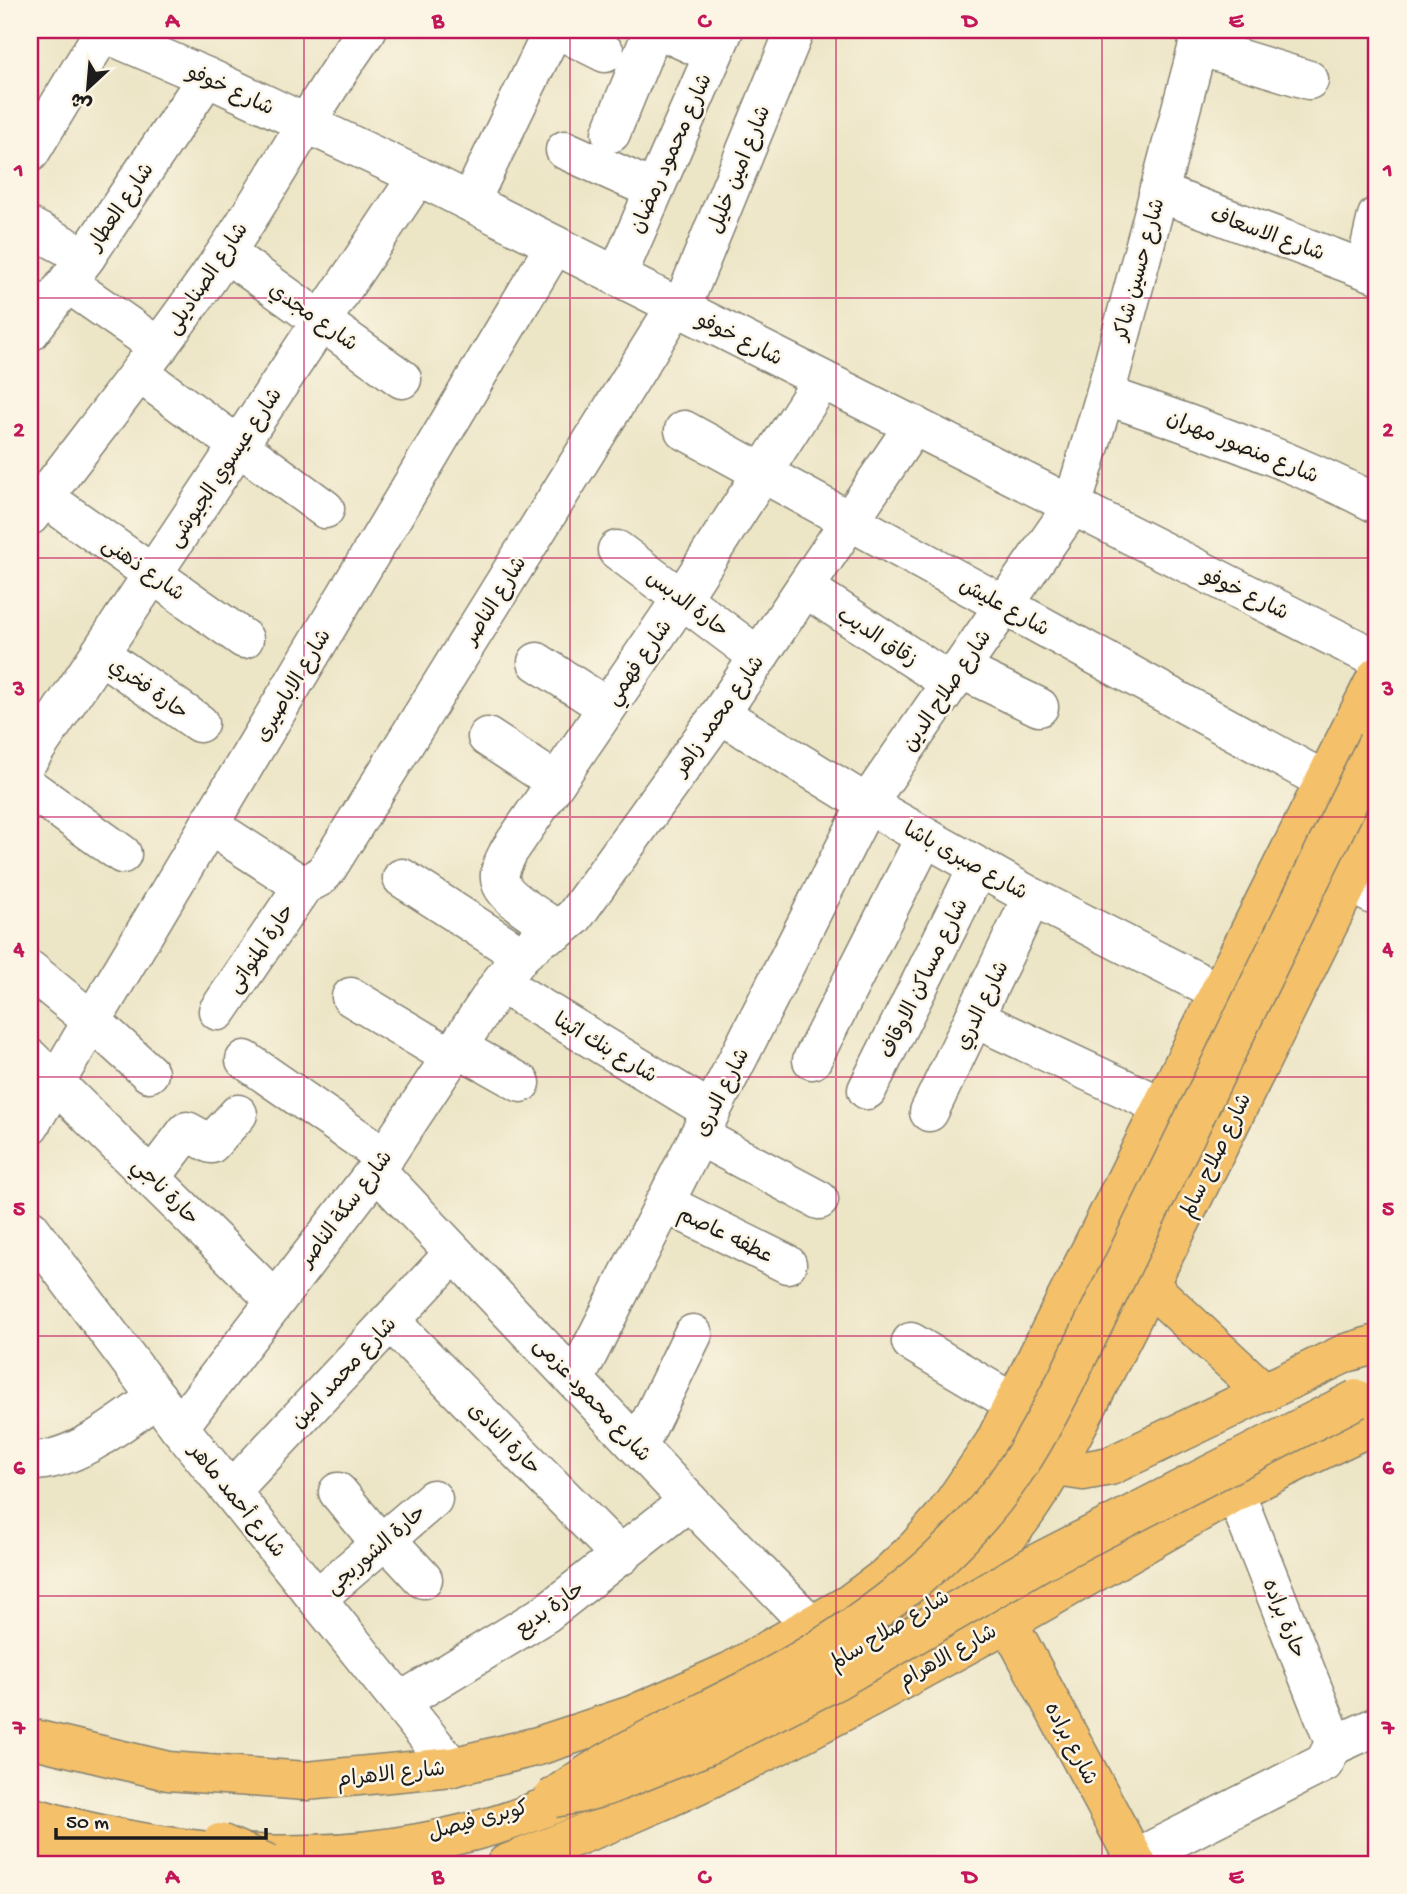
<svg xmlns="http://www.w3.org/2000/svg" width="1407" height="1894" font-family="'Gochi Hand','Playpen Sans Arabic',sans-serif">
<rect width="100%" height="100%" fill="#fcf5e5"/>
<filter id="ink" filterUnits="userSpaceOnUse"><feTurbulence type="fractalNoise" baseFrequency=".0143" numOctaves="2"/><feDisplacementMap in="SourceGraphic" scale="14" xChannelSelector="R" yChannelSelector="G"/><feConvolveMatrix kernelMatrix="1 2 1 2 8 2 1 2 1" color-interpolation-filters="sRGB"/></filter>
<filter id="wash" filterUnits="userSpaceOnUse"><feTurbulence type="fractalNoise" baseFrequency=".00686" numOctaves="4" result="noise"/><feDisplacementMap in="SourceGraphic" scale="28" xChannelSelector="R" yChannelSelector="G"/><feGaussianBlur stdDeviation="1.57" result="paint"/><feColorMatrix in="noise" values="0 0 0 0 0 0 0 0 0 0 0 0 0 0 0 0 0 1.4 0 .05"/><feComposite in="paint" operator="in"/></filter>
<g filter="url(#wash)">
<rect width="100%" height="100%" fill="#ece5c6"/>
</g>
<g filter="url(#ink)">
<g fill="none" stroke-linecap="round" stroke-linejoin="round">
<defs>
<g id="minor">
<polyline points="97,30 207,77 418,176 1377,659"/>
<polyline points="559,30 605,53"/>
<polyline points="660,30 713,54"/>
<polyline points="1198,46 1309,80"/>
<polyline points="611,133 653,30"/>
<polyline points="565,150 654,190"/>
<polyline points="30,153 103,32"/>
<polyline points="1158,192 1377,274"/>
<polyline points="470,202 553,30"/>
<polyline points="30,227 86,257"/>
<polyline points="226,253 402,379"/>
<polyline points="1365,268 1377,216"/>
<polyline points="617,276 724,30"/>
<polyline points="67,283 159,347"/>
<polyline points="681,309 795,30"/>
<polyline points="30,332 86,257 207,77"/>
<polyline points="139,373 325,509"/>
<path d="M1105 395C1198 427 1290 459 1377 504"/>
<polyline points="684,430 1325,781"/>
<polyline points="44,497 244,639"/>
<path d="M30 516C95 429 163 345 224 255 274 182 315 102 367 30"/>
<polyline points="617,550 759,657"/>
<polyline points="805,588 951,683"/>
<polyline points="100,654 199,723"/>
<polyline points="537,662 607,707"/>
<polyline points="960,669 1039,707"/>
<polyline points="720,714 867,804 1032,897 1220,993"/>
<polyline points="487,737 556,782"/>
<polyline points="30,758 418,176"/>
<polyline points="30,788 122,854"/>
<polyline points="209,825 303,886"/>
<polyline points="402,878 521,955"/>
<polyline points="1349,883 1377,897"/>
<polyline points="303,886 320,877 327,869 676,306"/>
<path d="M558 930C544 920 506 899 501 883 497 872 504 861 509 851L682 598 822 380"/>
<polyline points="30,970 92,1021 149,1073"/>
<polyline points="500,983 711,1111"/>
<polyline points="351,997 451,1057"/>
<polyline points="218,1011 303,886"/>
<polyline points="974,1018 1164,1107"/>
<polyline points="457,1047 521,1083"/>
<polyline points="30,1058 275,1300"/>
<polyline points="245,1060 385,1157"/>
<polyline points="812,1060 925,837"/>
<polyline points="867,1090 978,867"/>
<polyline points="929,1112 1032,897"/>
<polyline points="30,1125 555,245"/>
<polyline points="699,1136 819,1200"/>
<polyline points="376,1170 689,1501 811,1625"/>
<polyline points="152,1177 187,1131 211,1144 238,1114"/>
<polyline points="664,1203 787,1264"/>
<polyline points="30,1228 179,1427 452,1767"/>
<polyline points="390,1321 621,1556"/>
<polyline points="911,1342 1015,1404"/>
<polyline points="575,1380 867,804 1072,507 1105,395 1202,30"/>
<polyline points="179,1427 376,1170 500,983 521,955 542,937 558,930 574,917 720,714 914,425"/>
<polyline points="638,1447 693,1334"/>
<path d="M30 1461C74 1462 123 1422 157 1397"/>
<polyline points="232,1490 454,1253"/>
<polyline points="338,1492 381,1544"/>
<polyline points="386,1539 423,1579"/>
<polyline points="317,1598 433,1499"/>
<polyline points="400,1702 545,1614 689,1501"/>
<polyline points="1333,1746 1377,1726"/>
<polyline points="1134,1859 1324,1763 1333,1746 1332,1737 1235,1492"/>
</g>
<g id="major">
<polyline points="1056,1467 1083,1471 1110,1466 1346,1353 1377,1344"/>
<polyline points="1137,1864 1008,1622 1235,1492 1377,1423"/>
</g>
<g id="highway">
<polyline points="1128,1272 1150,1286 1265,1393"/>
<path d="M917 1617C1012 1560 1055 1469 1104 1374 1135 1313 1166 1252 1197 1190 1257 1069 1318 947 1377 826"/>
<polyline points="30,1738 168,1771 306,1781 452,1767 538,1746 632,1715 731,1671 849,1604 884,1578 916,1548 945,1515 994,1443 1377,676"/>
<path d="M30 1816C182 1861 342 1870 496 1825 526 1816 556 1803 585 1791"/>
<polyline points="30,1850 98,1864"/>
<path d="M506 1864C548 1847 592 1831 634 1813 763 1758 886 1689 1008 1622"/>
</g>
</defs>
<use href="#minor" stroke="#848071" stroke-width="41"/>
<use href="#major" stroke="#848071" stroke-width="41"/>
<use href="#highway" stroke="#848071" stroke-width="41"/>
<use href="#minor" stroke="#fff" stroke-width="38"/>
<use href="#major" stroke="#f4c16a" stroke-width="38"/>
<use href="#highway" stroke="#f4c16a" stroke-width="38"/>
<defs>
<g id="major-bridge">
<polyline points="553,1798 582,1793 607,1786 706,1746 835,1681 1041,1561 1357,1399"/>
<polyline points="220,1843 269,1864"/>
</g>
<path id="highway-bridge" d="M553 1798C616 1751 687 1721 756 1685 854 1634 958 1559 1018 1466 1036 1440 1050 1411 1065 1383L1377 743"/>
</defs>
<use href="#major-bridge" stroke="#848071" stroke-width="41" stroke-linecap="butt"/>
<use href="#highway-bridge" stroke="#848071" stroke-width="41" stroke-linecap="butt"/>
<use href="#major-bridge" stroke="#f4c16a" stroke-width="38"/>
<use href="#highway-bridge" stroke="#f4c16a" stroke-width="38"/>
</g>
</g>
<path fill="none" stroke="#c2185b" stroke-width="2" stroke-opacity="0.55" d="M304 30V1864M570 30V1864M836 30V1864M1102 30V1864M30 298H1377M30 558H1377M30 817H1377M30 1077H1377M30 1336H1377M30 1596H1377"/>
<g text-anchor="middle" stroke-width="5" stroke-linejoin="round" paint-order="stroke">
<g font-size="21" fill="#1c1c1c" stroke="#fcf5e5">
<text transform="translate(231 89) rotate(25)" y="7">شارع خوفو</text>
<text transform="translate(670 153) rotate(-66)" y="7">شارع محمود رمضان</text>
<text transform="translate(738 169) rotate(-68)" y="7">شارع امين خليل</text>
<text transform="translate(120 206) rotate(-56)" y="7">شارع العطار</text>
<text transform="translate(1268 233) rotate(20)" y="7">شارع الاسعاف</text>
<text transform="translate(1138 269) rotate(-75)" y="7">شارع حسين شاكر</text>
<text transform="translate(206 278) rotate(-56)" y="7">شارع الصناديلى</text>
<text transform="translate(314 316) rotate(35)" y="7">شارع مجدي</text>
<text transform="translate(740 338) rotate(27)" y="7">شارع خوفو</text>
<text transform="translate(1243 446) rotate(22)" y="7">شارع منصور مهران</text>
<text transform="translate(224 467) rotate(-56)" y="7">شارع عيسوي الجيوشى</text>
<text transform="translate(144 568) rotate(35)" y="7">شارع ذهنى</text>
<text transform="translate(1246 593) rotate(26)" y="7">شارع خوفو</text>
<text transform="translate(494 600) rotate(-58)" y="7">شارع الناصر</text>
<text transform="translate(688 603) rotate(37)" y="7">حارة الدبس</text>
<text transform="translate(1005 606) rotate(29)" y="7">شارع عليش</text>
<text transform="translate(878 636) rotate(33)" y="7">زقاق الديب</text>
<text transform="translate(638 662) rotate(-55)" y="7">شارع فهمي</text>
<text transform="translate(292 685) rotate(-59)" y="7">شارع الاباصيرى</text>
<text transform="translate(149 688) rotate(35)" y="7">حارة فخري</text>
<text transform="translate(946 690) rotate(-56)" y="7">شارع صلاح الدين</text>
<text transform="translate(718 715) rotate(-55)" y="7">شارع محمد زاهر</text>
<text transform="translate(966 860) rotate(29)" y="7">شارع صبرى باشا</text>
<text transform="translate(260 948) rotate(-56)" y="7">حارة المنواتى</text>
<text transform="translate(923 978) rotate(-64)" y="7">شارع مساكن الاوقاف</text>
<text transform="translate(981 1005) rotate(-64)" y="7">شارع الدري</text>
<text transform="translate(606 1047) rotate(31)" y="7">شارع بنك اثينا</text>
<text transform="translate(721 1092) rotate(-63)" y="7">شارع الدرى</text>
<text transform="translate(1215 1155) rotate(-64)" y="7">شارع صلاح سالم</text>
<text transform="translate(166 1191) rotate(45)" y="7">حارة ناجي</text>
<text transform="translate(345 1208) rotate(-53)" y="7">شارع سكة الناصر</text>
<text transform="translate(726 1234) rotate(26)" y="7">عطفه عاصم</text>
<text transform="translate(343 1372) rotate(-47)" y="7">شارع محمد امين</text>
<text transform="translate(593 1399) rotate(47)" y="7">شارع محمود عزمى</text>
<text transform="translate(505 1438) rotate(45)" y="7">حارة النادى</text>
<text transform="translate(238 1500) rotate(51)" y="7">شارع أحمد ماهر</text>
<text transform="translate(375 1549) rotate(-41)" y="7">حارة الشوربجى</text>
<text transform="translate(549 1608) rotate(-35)" y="7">حارة بديع</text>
<text transform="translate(1285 1618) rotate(68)" y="7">حارة براده</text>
<text transform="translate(889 1629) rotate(-31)" y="7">شارع صلاح سالم</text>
<text transform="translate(947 1655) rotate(-29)" y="7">شارع الاهرام</text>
<text transform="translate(1072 1743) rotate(62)" y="7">شارع براده</text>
<text transform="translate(391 1773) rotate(-6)" y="7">شارع الاهرام</text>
<text transform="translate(478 1819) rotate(-15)" y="7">كوبرى فيصل</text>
</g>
</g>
<rect width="1407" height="1894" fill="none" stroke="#fcf5e5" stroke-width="77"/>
<g transform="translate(88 88) rotate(206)" stroke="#fcf5e5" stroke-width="5" paint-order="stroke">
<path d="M0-5L12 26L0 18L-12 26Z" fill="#1c1c1c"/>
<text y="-10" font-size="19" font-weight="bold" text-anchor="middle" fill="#1c1c1c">ش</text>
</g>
<path d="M56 1828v10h210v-10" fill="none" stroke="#1c1c1c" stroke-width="3.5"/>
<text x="66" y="1828" font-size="21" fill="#1c1c1c" stroke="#fcf5e5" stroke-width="5" paint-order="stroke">50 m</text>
<rect x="38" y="38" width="1330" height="1818" fill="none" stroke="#c2185b" stroke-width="2.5"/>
<g font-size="23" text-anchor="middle" font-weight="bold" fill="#c2185b">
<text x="172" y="27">A</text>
<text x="438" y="27">B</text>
<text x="704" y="27">C</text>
<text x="970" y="27">D</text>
<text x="1236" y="27">E</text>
<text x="19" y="176">1</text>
<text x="1388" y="176">1</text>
<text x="19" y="436">2</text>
<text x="1388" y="436">2</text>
<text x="19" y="695">3</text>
<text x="1388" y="695">3</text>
<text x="19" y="955">4</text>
<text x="1388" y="955">4</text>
<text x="19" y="1215">5</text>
<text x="1388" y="1215">5</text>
<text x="19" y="1474">6</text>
<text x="1388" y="1474">6</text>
<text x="19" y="1734">7</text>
<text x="1388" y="1734">7</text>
<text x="172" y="1883">A</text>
<text x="438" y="1883">B</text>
<text x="704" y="1883">C</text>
<text x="970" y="1883">D</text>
<text x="1236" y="1883">E</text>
</g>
</svg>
